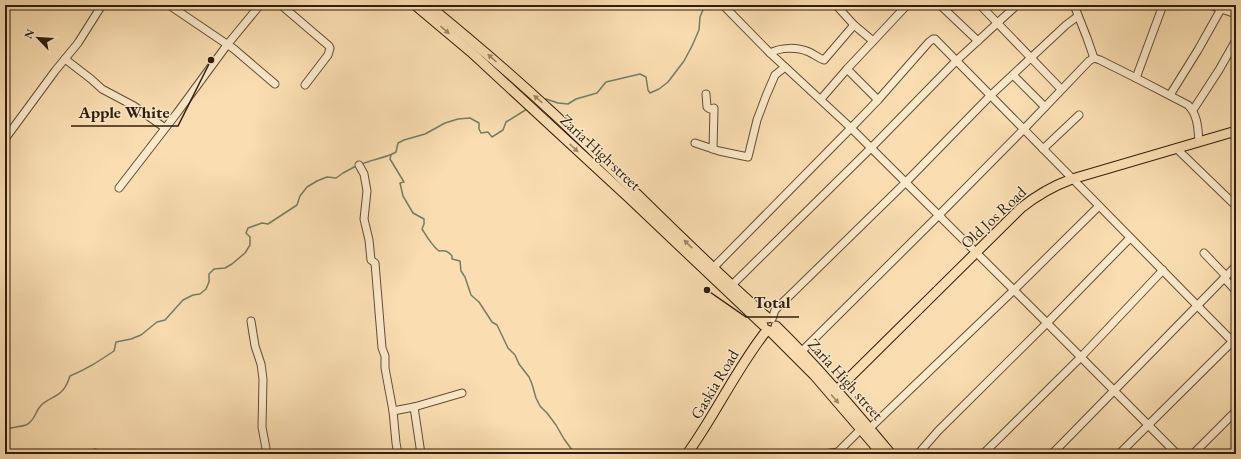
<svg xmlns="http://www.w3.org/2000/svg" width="1241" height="459" font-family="'EB Garamond',serif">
<rect width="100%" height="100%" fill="#fadeb1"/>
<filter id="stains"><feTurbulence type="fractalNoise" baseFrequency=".005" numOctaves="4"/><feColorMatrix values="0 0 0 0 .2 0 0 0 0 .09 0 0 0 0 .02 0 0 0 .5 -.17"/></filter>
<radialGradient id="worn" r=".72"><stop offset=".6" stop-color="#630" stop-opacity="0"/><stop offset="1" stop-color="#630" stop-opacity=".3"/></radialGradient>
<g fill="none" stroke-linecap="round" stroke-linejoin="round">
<g stroke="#737d68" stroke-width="1.5">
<polyline points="544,100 546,99 558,103 568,104 576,99 597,93 606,82 640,74 646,77 648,90 650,93 659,89 668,82 684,61 692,46 699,30 700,17 705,5"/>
<path d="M391 155 390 159 404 182 400 183 403 196 413 213 424 219V224L422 229C427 237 432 246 439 251 445 250 448 251 452 256V259L460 261 461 271 465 277 471 295 479 302 492 322 497 325 508 348 515 355 519 364 529 377 532 384 536 398 540 406 547 413 556 425 564 439 575 454"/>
<path d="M362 164C373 159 386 158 396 152L398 143 404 140 425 134 445 123 458 119 470 118 479 123V129L481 133 488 132 492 137 503 130 506 122 527 109"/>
<path d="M5 430C12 427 20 427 26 425 35 420 34 415 39 408 44 400 55 398 61 392 66 388 68 382 70 376 87 369 99 361 114 351L116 342 131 339 141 335 157 322 165 320 183 300 193 295 200 294 206 289 209 282V274L214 269 225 268 232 264 245 253 250 245V237L246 233 248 228 262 223 268 224 297 205 300 196 307 187 317 181 327 177 336 178 343 173 356 166"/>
</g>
<defs>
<g id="minor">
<polyline points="169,5 234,49 275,84"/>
<polyline points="281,5 329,46 330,48 328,55 305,85"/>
<polyline points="723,5 770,53 851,128 1047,323 1177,454"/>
<polyline points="836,5 854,25 873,41"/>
<polyline points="940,5 978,41"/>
<polyline points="980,5 1061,89"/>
<polyline points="1074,5 1087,38 1094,58"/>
<polyline points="1210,5 1236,14"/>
<path d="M770 53C781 47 797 47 809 52 814 54 818 58 824 60L854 25"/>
<polyline points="65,59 91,79 102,89 134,106 165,128"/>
<polyline points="847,69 878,100"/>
<polyline points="1013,75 1045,107"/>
<polyline points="1136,78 1163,5"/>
<polyline points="706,94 707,107 710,109 714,108 714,109 713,149"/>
<polyline points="1170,95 1198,50 1221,9"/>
<polyline points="821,99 847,69 907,5"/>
<polyline points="1193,110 1219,70 1236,40"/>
<polyline points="5,139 55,71 78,43 102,5"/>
<polyline points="695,143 719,151 748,157 757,120 766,96 775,75 785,67"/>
<polyline points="1043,149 1079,115"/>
<polyline points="1177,149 1236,206"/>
<polyline points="359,165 364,174 367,191 364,219 369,240 371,260 375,263 382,348 385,356 385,368 393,411 396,443 398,454"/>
<polyline points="119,188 177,113 227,45 260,5"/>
<polyline points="1204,253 1226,276"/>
<polyline points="713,268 851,128 878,100 929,42 933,39 935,39 1236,345"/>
<polyline points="1224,278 1236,291"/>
<polyline points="732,285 871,148 956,61 1017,5"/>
<polyline points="772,319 775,310 905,183 990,96 1066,25 1078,16"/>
<polyline points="251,321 255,346 261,364 263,379 262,427 267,454"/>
<path d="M802 351 939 215 1023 130 1089 61 1094 58 1100 60 1136 78 1188 105C1198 115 1198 129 1199 142"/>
<polyline points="414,407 421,454"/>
<polyline points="393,411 414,407 462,393"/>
<polyline points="870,428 1014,290 1099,206"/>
<polyline points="95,453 95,454"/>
<polyline points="823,454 838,452 861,429"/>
<polyline points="918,454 938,431 1047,323 1130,238"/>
<polyline points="983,454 1081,357 1163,270"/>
<polyline points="1052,454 1236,266"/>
<polyline points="1119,454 1232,342"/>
<polyline points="1193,454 1236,411"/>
</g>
<g id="major">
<polyline points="415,5 471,52 629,198 763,325"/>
<path d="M428 5C471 40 513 76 554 114 626 181 694 253 768 318"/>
<path d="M776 326C817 366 854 410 891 454"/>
<polyline points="770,331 814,375 882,454"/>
<path d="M837 390 1021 208C1037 195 1053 186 1072 179L1236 131"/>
<path d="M687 454C716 414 736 369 767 330"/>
</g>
</defs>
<use href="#minor" stroke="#624d34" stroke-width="9"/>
<use href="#major" stroke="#301d0b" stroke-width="11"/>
<use href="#minor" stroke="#fceacc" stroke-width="7"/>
<use href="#major" stroke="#fadeb1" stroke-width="9"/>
</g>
<defs><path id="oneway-solid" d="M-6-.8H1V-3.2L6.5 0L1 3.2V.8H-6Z"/></defs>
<g fill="#9f8766">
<use href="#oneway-solid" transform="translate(445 30) rotate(41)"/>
<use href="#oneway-solid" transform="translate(492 58) rotate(-138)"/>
<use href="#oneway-solid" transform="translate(538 99) rotate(-138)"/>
<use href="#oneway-solid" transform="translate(574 148) rotate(43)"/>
<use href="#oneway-solid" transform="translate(688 244) rotate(-136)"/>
<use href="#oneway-solid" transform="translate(835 399) rotate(49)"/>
</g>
<g text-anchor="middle" stroke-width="3" stroke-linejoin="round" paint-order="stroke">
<g font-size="16" fill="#301d0b" stroke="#fceacc">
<text transform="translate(601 152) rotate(43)" y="6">Zaria High street</text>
<text transform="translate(993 217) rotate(-43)" y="6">Old Jos Road</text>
<text transform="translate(846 379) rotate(48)" y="6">Zaria High street</text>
<text transform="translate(714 384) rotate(-59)" y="6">Gaskia Road</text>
</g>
</g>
<path fill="none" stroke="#301d0b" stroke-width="1.5" d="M211 60L178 126H71M707 290L746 317H799"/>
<g fill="#301d0b" stroke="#fceacc" stroke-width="1.5">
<circle cx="211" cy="60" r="4"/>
<circle cx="707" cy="290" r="4"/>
</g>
<g font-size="17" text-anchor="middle" font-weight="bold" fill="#301d0b" stroke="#fceacc" stroke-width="3" stroke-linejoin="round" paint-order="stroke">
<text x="124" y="118">Apple White</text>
<text x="772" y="308">Total</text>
</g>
<rect width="1241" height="459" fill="none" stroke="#fadeb1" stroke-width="20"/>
<rect x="6" y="6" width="1229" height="447" fill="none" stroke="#301d0b" stroke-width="2"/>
<rect x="10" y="10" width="1221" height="439" fill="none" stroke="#301d0b"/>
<g transform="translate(38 38) rotate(295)" stroke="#fceacc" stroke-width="3" paint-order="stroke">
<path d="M0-3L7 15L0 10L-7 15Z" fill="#301d0b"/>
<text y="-6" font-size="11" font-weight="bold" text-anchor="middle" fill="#301d0b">N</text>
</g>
<rect width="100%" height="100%" filter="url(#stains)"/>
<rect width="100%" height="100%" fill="url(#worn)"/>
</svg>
